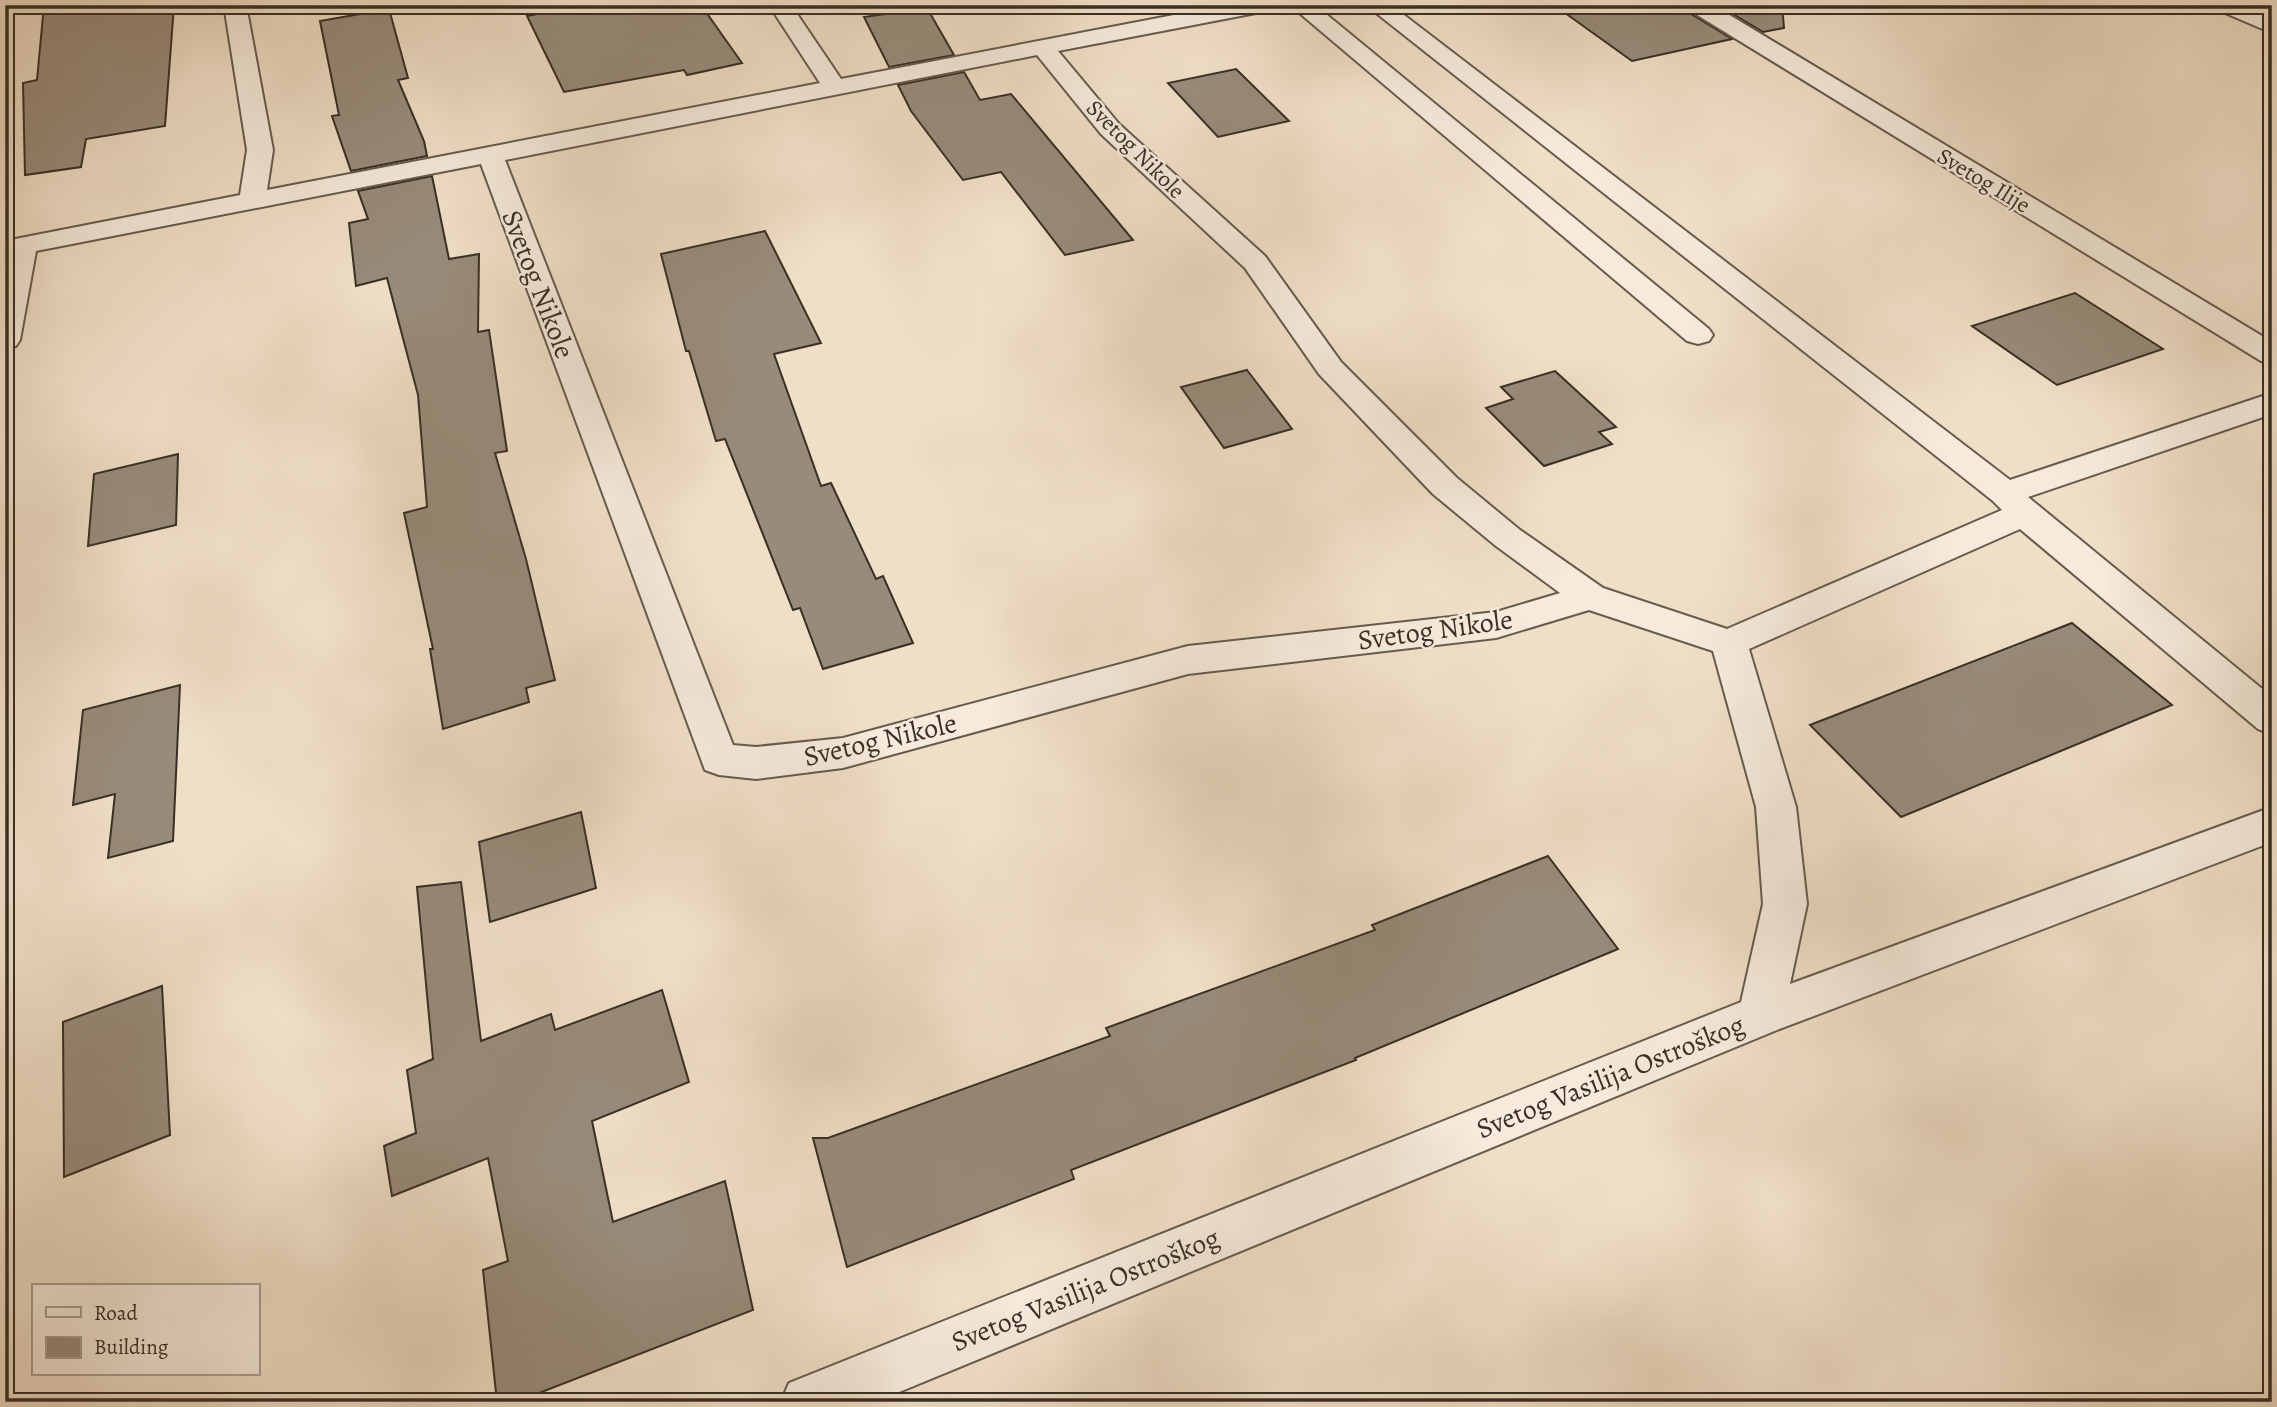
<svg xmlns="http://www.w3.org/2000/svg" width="2277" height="1407" font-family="Alegreya,serif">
<rect width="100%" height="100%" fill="#f0dfc7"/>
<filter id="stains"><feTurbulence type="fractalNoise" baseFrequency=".00286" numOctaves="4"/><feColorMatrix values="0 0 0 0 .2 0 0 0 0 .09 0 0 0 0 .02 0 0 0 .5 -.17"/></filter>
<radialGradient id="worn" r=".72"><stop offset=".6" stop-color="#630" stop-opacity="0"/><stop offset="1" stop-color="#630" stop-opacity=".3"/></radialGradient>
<g fill="#988b7a" stroke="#382f26" stroke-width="2">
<polygon points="44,5 174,5 165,126 86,139 81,167 25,175 23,83 37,80"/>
<polygon points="584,5 618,5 623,13 664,5 701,5 742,63 687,75 684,70 564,92 527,16"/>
<polygon points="1554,5 1684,5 1688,12 1732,39 1632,61"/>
<polygon points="1718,5 1782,5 1784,28 1763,32"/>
<polygon points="927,8 954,55 889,67 864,17"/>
<polygon points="389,9 408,78 398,80 424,141 427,156 351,171 332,116 339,115 320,21"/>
<polygon points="1236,69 1289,121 1218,137 1168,83"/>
<polygon points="964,72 980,100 1011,94 1133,240 1065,255 1001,172 963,180 911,111 898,85"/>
<polygon points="432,176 449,259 479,254 478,332 489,330 507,451 495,453 526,559 555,680 526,688 529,702 443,729 430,649 433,649 404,513 427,507 418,395 387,278 356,286 349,223 368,219 358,191"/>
<polygon points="765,231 821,343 774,354 821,486 831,483 876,579 883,576 913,643 823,669 800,608 793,610 725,439 716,441 689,351 686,351 661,254"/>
<polygon points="2075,293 2163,349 2057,385 1972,326"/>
<polygon points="1247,370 1292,429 1224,448 1181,387"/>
<polygon points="1555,371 1616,427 1599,432 1612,444 1544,466 1486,408 1513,399 1501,387"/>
<polygon points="178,454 176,525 88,546 94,474"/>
<polygon points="2072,623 2172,705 1901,817 1810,725"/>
<polygon points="180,685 173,841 108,858 115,794 73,805 83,710"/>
<polygon points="581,812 596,888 490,922 479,842"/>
<polygon points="1548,856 1618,949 1355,1058 1356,1060 1071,1170 1074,1179 847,1267 813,1138 828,1138 1110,1036 1106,1028 1375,930 1372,925"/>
<polygon points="461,882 481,1041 551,1014 555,1030 662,990 689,1082 592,1121 613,1222 725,1181 753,1310 516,1402 497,1402 483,1270 508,1261 488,1158 392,1196 384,1146 416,1133 407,1070 433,1059 417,887"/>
<polygon points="162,986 170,1135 64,1177 63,1022"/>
</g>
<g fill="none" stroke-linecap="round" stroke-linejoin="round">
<defs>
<g id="minor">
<path d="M224 5H246L273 150 267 190 820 83 769 5H791L841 79 1226 5H1272L1269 10 1261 12 1058 51 1119 124 1265 256 1341 362 1457 478 1520 530 1603 588 1727 629 2002 510 1993 501 1366 5H1391L2010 480 2272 393V414L2028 497 2272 697V734L2258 729 2020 529 1749 649 1796 807 1807 904 1790 984 2272 807V842L1777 1030 875 1402H781L789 1383 1741 1002 1763 904 1756 807 1713 651 1589 610 1496 638 1188 674 843 768 756 779 719 775 705 770 481 164 36 251 20 340 16 346 5 349V241L240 195 247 150ZM1037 55 1101 134 1245 268 1319 374 1433 494 1496 546 1560 593 1496 612 1188 646 843 738 756 747 733 745 505 160Z"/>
<polygon points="1290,5 1315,5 1709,329 1713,335 1709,341 1698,344 1687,341"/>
<polygon points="1686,5 1713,5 2272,342 2272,364 2261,361 1689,10"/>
<polygon points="2215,5 2245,5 2272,18 2272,33 2218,10"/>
</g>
</defs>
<use href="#minor" stroke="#665b4e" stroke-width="4"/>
<use href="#minor" fill="#f5eadb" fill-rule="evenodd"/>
</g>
<g text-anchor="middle" stroke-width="5" stroke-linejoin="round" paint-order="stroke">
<g font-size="23" fill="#382f26" stroke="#f5eadb">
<text transform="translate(1136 149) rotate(45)" y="8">Svetog Nikole</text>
<text transform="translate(1984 180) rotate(31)" y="8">Svetog Ilije</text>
</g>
<g font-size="28" fill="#382f26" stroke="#f5eadb">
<text transform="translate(539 284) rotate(69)" y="10">Svetog Nikole</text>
<text transform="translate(1435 629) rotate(-8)" y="10">Svetog Nikole</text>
<text transform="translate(880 739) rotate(-13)" y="10">Svetog Nikole</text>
<text transform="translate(1610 1076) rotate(-22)" y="10">Svetog Vasilija Ostroškog</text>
<text transform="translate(1085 1289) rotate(-22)" y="10">Svetog Vasilija Ostroškog</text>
</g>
</g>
<rect width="2277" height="1407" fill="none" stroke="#f0dfc7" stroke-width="28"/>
<rect x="7" y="7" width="2263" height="1393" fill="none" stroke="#382f26" stroke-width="3.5"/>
<rect x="14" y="14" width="2249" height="1379" fill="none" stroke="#382f26" stroke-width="2"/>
<rect x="32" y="1284" width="228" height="91" fill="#f5eadb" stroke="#a99f93" stroke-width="2"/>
<rect x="46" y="1307" width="35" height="10" fill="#f5eadb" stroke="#a99f93" stroke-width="2"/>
<text x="94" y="1320" font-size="21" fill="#382f26">Road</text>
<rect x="46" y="1337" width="35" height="21" fill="#988b7a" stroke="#a99f93" stroke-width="2"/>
<text x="94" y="1354" font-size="21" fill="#382f26">Building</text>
<rect width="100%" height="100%" filter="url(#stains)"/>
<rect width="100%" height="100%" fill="url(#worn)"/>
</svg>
